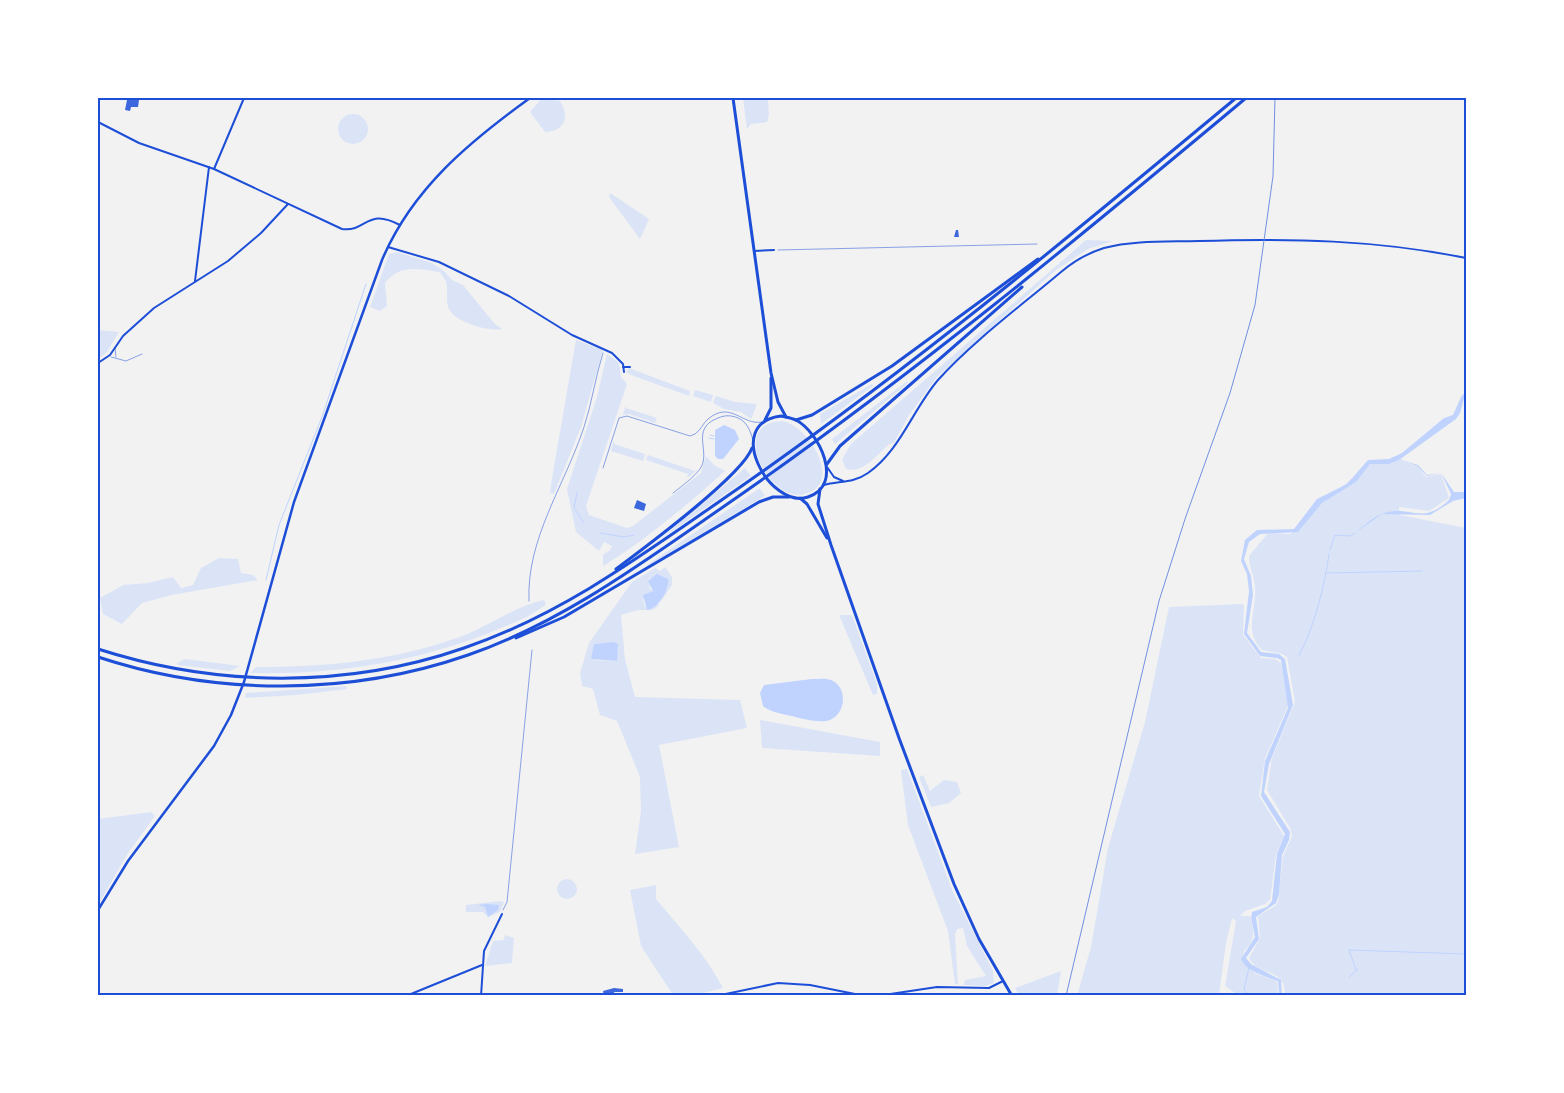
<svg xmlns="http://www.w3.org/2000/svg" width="1564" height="1093" font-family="Roboto,sans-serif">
<rect width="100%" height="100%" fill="#f2f2f2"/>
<g fill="#dbe4f7" fill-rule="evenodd">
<path d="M542 98 560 101C570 117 565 131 545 132L530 112Z"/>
<polygon points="743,98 768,98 769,115 767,122 751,124 747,129"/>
<circle cx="353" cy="129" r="15"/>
<polygon points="98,163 100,165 98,276"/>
<polygon points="610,193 649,219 640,239 609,197"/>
<path d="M1086 240 1113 241 1088 249 1056 270 937 377 909 415 894 443 889 444C877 455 863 474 846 469L842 459 851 444Z"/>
<path d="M397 252 432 263 445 272 452 280 463 285 494 323 502 329C490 332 459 323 451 312 444 303 449 292 446 282 445 279 442 275 440 272 418 269 400 264 385 283L387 306 380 311 370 307 389 254Z"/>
<polygon points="98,330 119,332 107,352 98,359"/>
<polygon points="576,340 603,350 581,427 554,494 550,493 552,478"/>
<path d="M607 354 619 363 621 377 627 384 586 506 589 515 627 528 633 526 701 473 706 456 714 465 725 471C687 505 647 539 603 566V555L610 550 612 546 604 542 599 551 576 532 567 489 597 397Z"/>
<polygon points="629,368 690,391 689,396 631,375 626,372"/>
<polygon points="907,381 908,383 835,444 832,439"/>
<polygon points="872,384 873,386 821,424 820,414"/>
<polygon points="695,390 713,395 711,402 693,396"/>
<polygon points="716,396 735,402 757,404 751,419 741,412 724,409 713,403"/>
<polygon points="626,404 626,408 657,418 655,423 629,414 623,415"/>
<path d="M782 421C809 425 844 484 805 494 770 504 727 423 782 421Z"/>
<polygon points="614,440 614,444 645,454 643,461 611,451"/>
<polygon points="648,455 695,471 698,469 689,477 687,477 688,474 646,460"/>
<path d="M1401 459 1418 467 1426 477 1441 474 1449 498 1429 511 1399 507 1400 515 1466 528V995H1285C1285 967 1259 977 1249 958L1260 938 1258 916 1275 906 1278 902 1283 856 1292 836 1290 828 1267 790 1272 758 1295 702 1287 657 1282 654 1262 650C1243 632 1257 610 1255 587 1254 576 1249 566 1249 556L1268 533 1290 534 1322 503 1370 464H1389Z"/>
<polygon points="745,468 751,476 658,541"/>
<polygon points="760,488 765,496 647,566 647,565"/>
<polygon points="219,558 238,559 241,573 253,575 258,580 172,595 142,603 122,624 103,614 100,598 123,585 147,583 173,577 181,588 193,585 201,568"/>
<path d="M665 567 672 577V585L658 606 652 610H638L621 615 625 659 635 697 740 700 747 728 659 745 679 847 635 854 641 811 640 777 617 721 600 715 593 689 582 686 580 673 589 643 632 582 655 568 660 571ZM649 578 668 586 660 604 645 607 643 599 653 590 650 589ZM616 643 617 661 593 660 594 644Z"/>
<path d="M544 600 546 604C530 618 508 625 489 633 412 663 333 675 250 673L256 667C324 667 392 661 457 638 486 628 515 606 544 600Z"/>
<path d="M1241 604 1244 605 1243 635 1261 658 1275 659 1281 663 1288 706 1265 758 1259 796 1284 836 1276 855 1270 900 1265 904 1245 911 1240 916H1250C1254 931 1256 941 1244 951L1242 962 1256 974 1277 981 1278 995H1238L1225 986 1236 921 1232 918 1226 943 1219 995 1077 996 1091 947 1108 848 1145 722 1169 607Z"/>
<polygon points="839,615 852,615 877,684 877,694 873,695"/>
<polygon points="185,659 240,666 230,671 178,665 177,663"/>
<polygon points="346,686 347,689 296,695 245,698 246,693"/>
<polygon points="760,720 880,742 880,756 762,748"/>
<polygon points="907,769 953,892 993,971 994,983 985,986 964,985 965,980 986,976 967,946 963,928 957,929 955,935 958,984 955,984 948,931 908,825 901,770"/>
<polygon points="923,775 930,791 944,780 957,782 961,793 949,803 931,807 919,777"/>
<polygon points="151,812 155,816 128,853 98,905 98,819"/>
<circle cx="567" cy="889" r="10"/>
<path d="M656 885V899C680 928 706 955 723 988L695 995H673L641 946 630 890Z"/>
<polygon points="500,901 504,902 500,912 488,917 483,912 466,912 466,905"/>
<polygon points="505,935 514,938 512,963 485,966 493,941 504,940"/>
<polygon points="1061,971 1057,995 1019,995 1015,988"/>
</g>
<g fill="#bfd3fe">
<path d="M1466 391 1460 413 1456 419 1399 460 1389 464H1370L1356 482 1322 503 1298 532 1260 534 1249 542 1244 559 1251 576 1253 595 1247 633 1261 652 1279 654 1285 659 1293 705 1269 764 1264 792 1290 832 1289 840 1282 855 1279 894 1276 903 1256 917 1259 939 1246 958 1251 964 1281 980 1282 995H1279L1278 981C1267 977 1245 971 1241 959L1255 937 1251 918 1252 912 1267 907 1272 901 1277 854 1285 834 1261 796 1265 761 1288 708 1281 660 1277 658 1260 656 1244 634 1249 591 1247 574 1241 561 1245 540 1257 530 1294 529 1317 499 1347 484 1368 460 1389 459 1402 453 1444 418 1453 415 1461 397Z"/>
<polygon points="724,425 735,430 739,439 723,459 718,459 715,456 715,430"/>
<path d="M1405 461 1418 465 1427 475 1441 473 1454 492H1464L1466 498 1453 501 1430 515 1382 514 1355 533C1364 526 1374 516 1384 513 1413 505 1421 526 1449 500L1451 494 1441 473 1427 476 1417 466Z"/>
<path d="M657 574 668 579C670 589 658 609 647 610L643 595 653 591 648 581Z"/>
<polygon points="614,642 618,644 617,661 591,659 594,644"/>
<path d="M812 679C818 679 826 678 831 680 850 688 845 718 826 721 815 722 802 719 792 716 782 714 770 712 763 706L760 693 764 685Z"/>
<polygon points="487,904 499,905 498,910 488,917 485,907 478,905"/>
</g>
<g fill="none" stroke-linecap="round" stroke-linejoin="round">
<g stroke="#bfd3fe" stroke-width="1">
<polyline points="710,435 714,436"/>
<polyline points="709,438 714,439"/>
<polyline points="577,493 574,508 584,523"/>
<polyline points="600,533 624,537 634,535"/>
<polyline points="1330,550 1335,535 1350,536 1355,533"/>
<polyline points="1327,573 1422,571"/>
<polyline points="266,580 279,525 322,417 366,284"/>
<path d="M1299 655C1314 629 1325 584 1329 554"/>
<polyline points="1249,967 1244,990 1250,996"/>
<polyline points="1356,970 1349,950 1466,954"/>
<polyline points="1349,977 1358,969"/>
</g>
</g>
<g fill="#3d67dc">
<polygon points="125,98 139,100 138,107 131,107 130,111 125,110 127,100"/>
<polygon points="956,230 958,230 959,237 954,237"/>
<polygon points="637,500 646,504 644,511 634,508"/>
<polygon points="614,988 623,989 623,992 614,992 615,996 604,996 603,991"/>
</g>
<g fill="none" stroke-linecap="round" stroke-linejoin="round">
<g stroke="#1d4ed8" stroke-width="0.5">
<polyline points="778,250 1037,244"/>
<path d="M529 601C526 539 565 485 584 427 592 403 595 378 603 353"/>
<polyline points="503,910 507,902 532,650"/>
</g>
<g stroke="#1d4ed8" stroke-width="0.5">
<polyline points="115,348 116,357"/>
<polyline points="111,357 126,361 142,354"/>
<path d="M603 468 619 418 627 416 690 436 695 434C701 430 703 423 708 419 731 400 742 426 762 422"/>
<path d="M673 493C682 486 693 478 700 469 712 452 689 429 718 418 725 415 731 415 738 418 747 422 750 430 753 440"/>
</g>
<g stroke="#1d4ed8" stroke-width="2">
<polyline points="214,169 244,98"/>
<polyline points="388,247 439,262 509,296 572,335 612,353 623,364 624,372"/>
<polyline points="754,251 774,250"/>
<polyline points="195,281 209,167"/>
<polyline points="98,363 110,355 123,336 154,308 228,261 261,233 288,204"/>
<polyline points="623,367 630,367"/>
<polyline points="406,996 482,965"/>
<polyline points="481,996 484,951 502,914"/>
<polyline points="716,996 778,983 810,985 865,996"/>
<polyline points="877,996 937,987 989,988 1003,981"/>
</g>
<g stroke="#1d4ed8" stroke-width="2">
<path d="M98 122 139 143 214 169 342 229C368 232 366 207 400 225"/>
<polyline points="827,467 834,477 843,481"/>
<path d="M824 485C839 481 854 483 868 473 900 451 913 409 938 380 972 342 1022 305 1061 272 1074 261 1088 253 1104 248 1134 240 1168 242 1199 241 1289 238 1378 240 1466 258"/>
</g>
<path stroke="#1d4ed8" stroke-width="2.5" d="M98 910 128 861 214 746 231 715 244 682 294 502 382 260C412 189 469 142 530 98"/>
<g stroke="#1d4ed8" stroke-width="3">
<polyline points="733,98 771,373 778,402 786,417"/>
<path d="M781 416C785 417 791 418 796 420 819 432 845 485 808 497 770 510 722 423 781 416Z"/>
<polyline points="765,420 771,408 771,378"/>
<polyline points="796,420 812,415 892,366 1038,259"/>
<polyline points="827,464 840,446 1022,287"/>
<polyline points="820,489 818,504 831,545 899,738 954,884 979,939 1012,996"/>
<polyline points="800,498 807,504 827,538"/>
<path d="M616 569C644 548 742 476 752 448"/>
<polyline points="516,638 564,617 759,502 773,497 789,497"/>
<path d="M98 649C216 687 346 689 464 648 559 616 641 556 723 499 902 376 1069 237 1236 98"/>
<path d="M98 657C216 696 350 696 468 655 561 623 642 563 723 507 906 381 1076 240 1246 98"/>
</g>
<polyline stroke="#7290e2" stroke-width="1" points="1066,996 1159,601 1185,519 1230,393 1255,305 1273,176 1275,98"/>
</g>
<rect width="1564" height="1093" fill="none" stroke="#ffffff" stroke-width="198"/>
<rect x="99" y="99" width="1366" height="895" fill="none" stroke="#1d4ed8" stroke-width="2"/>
</svg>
